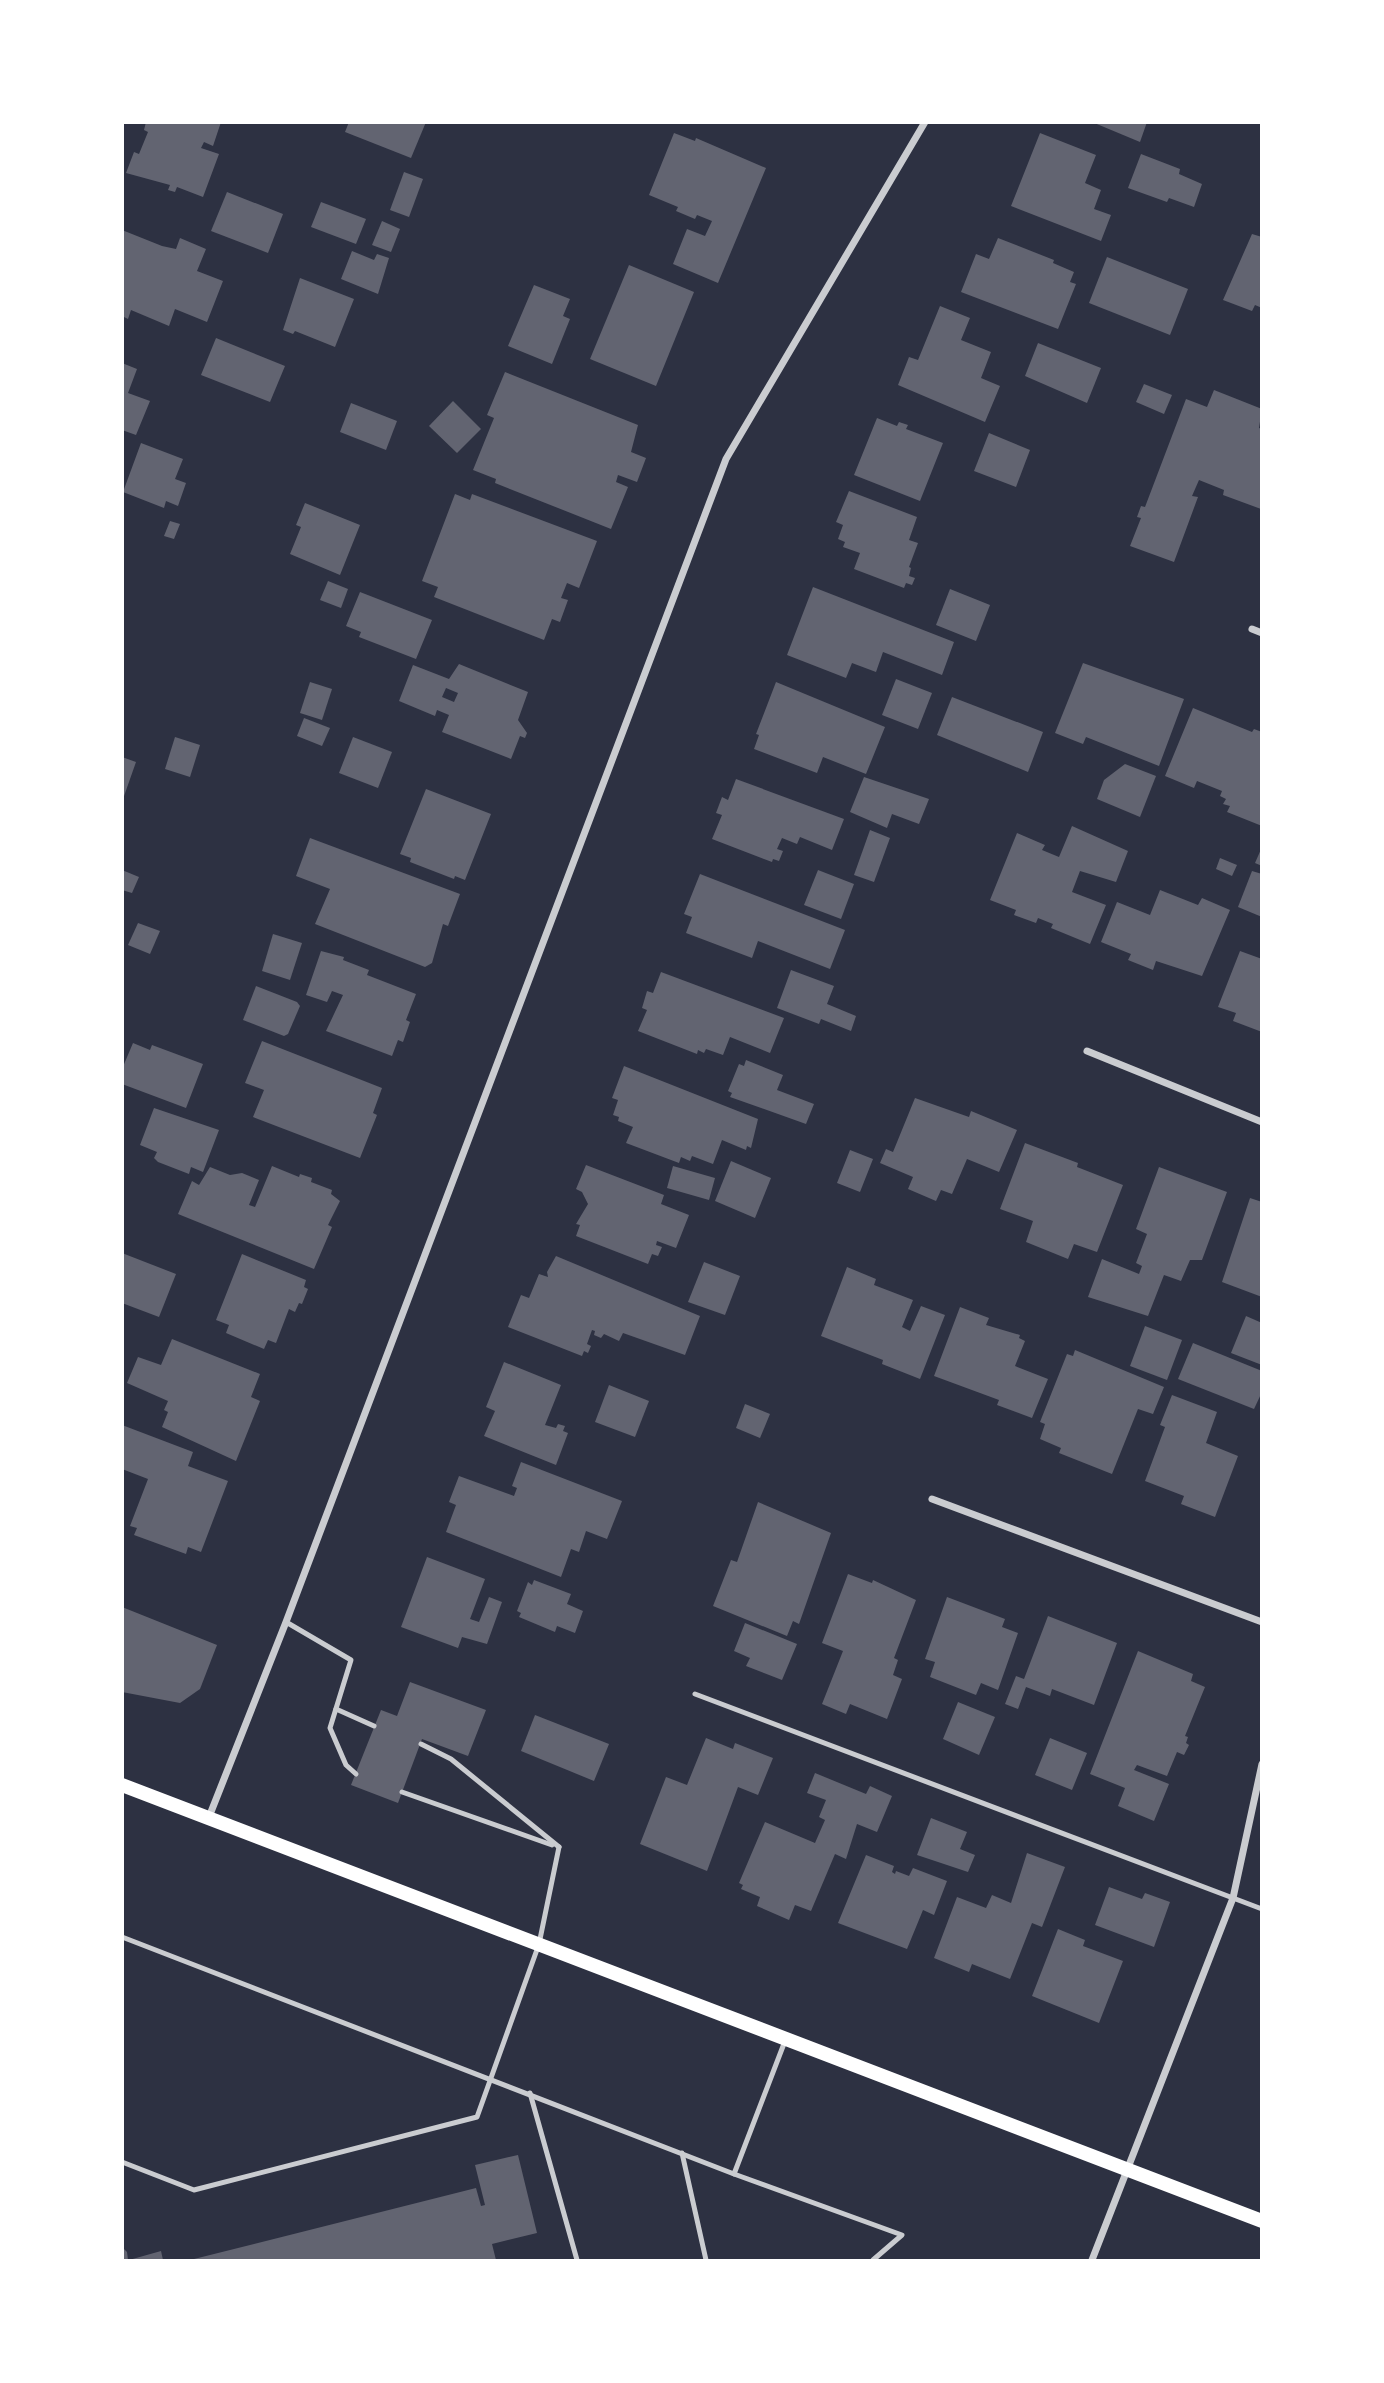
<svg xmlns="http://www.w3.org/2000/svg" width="1384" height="2383" font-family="'PT Serif',serif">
<rect width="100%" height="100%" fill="#2d3142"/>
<g fill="#626471" fill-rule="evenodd">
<polygon points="146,122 221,122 213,146 204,142 201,148 219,154 203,197 177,187 175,192 168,190 170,185 126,173 134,152 139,154 148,132 144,130"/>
<polygon points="349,122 426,122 411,158 345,132"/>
<polygon points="1092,122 1147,122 1140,142"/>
<polygon points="674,133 695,141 696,138 766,168 718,283 673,264 687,229 705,236 712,221 697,215 695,219 676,211 678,207 649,195"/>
<polygon points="1040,133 1096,155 1085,183 1101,190 1094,209 1111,215 1101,241 1011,206"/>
<polygon points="1141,154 1180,169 1179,174 1202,184 1194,207 1169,198 1167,202 1128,188"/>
<polygon points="404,172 423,179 409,217 390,210"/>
<polygon points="227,192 283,214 268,253 211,231"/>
<polygon points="321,202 366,219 356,244 311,227"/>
<polygon points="382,221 400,229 391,252 372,245"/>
<polygon points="122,230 162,246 176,249 180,238 206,249 197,271 223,281 207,322 175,309 169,326 131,310 128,319 122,316"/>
<polygon points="1252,234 1262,237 1262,308 1255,305 1252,311 1223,300"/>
<polygon points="998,238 1054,260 1053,263 1074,272 1070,282 1076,284 1058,329 961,292 976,254 989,259"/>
<polygon points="352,251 374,260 377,254 389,258 378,294 341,279"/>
<polygon points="1107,257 1188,289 1170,335 1089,303"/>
<polygon points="629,265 694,292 656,386 590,359"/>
<polygon points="300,278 354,299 335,347 295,331 293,334 283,330"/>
<polygon points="534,285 570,299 563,316 570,319 552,364 508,346"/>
<polygon points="940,306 970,318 961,340 991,352 981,378 1000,386 985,422 898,385 909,357 918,360"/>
<polygon points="216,338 285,366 270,402 201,375"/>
<polygon points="1038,343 1101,368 1087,403 1025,376"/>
<polygon points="122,363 137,369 128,393 150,401 136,435 122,430"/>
<polygon points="505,372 638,425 631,452 646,458 637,482 618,475 616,482 628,487 611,529 495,483 496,479 473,470 494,418 487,415"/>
<polygon points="1144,384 1172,395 1164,414 1136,402"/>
<polygon points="1214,390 1262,409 1259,428 1262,429 1261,509 1223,495 1224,490 1199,480 1192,496 1198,497 1174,562 1130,546 1141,518 1137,517 1141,506 1145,507 1186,399 1207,407"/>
<polygon points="453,401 481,429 457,453 429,426"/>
<polygon points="351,403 397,421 386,450 340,432"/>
<polygon points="877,418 897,426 899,422 908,425 906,429 943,443 920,501 854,475"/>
<polygon points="989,433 1030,450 1016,487 974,471"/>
<polygon points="141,443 183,459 175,479 186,483 178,506 166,501 164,508 123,492"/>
<polygon points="849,491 917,517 909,540 918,543 909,567 911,568 909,576 915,578 912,585 906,583 904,588 854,569 860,553 843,547 845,542 838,539 843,525 836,522"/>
<polygon points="455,494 470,500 472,494 597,541 579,588 567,583 561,598 568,600 560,622 552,619 544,640 434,597 438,587 422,581"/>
<polygon points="305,503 360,525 340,575 290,554 301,527 296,525"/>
<polygon points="170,521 180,524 174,539 164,536"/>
<polygon points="328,581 348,589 341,608 320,600"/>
<polygon points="813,587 954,642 942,675 883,652 876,672 852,663 846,678 787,655"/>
<polygon points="950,589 990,605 976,641 936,625"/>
<polygon points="360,592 432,620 416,659 359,637 361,632 346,626"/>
<polygon points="1083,663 1184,699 1159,766 1086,737 1083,744 1055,733"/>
<path d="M459 664 528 692 518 720 527 733 525 738 520 736 511 759 442 732 449 715 437 710 435 716 399 701 413 665 449 679ZM446 688 458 693 454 702 442 697Z"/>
<polygon points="896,679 932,693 918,729 882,715"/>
<polygon points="310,682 332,689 322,720 300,713"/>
<polygon points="776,682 885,727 866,774 823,757 817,773 754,749 759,735 756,734"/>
<polygon points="952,697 1043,732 1028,772 937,735"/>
<polygon points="1193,708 1252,732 1254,729 1262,732 1262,826 1227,812 1230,806 1223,804 1226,799 1220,796 1222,791 1197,781 1194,788 1165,776"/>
<polygon points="304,718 330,728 322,746 297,736"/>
<polygon points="175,737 200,745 190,777 165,769"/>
<polygon points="353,737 392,752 378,788 339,773"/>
<polygon points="122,757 136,762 123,799 122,799"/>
<polygon points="1125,764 1156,776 1140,817 1097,799 1104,780"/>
<polygon points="864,777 929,799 919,824 892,814 887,828 850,812"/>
<polygon points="736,779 844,819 832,850 800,837 797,844 782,838 777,849 783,851 779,861 773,859 772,862 712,839 722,815 716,813 722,797 728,800"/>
<polygon points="426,789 491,814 465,880 455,876 454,879 410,862 411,858 400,854"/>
<polygon points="1072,826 1128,851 1116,882 1080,871 1072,892 1106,905 1090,944 1051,928 1053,924 1038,918 1036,923 1014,915 1016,910 990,900 1017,833 1045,845 1042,850 1059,857"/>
<polygon points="870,830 890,838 874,882 854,875"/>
<polygon points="310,838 460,894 448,926 443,924 432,963 425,967 315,924 330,889 296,876"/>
<polygon points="1262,847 1262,866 1255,863"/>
<polygon points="1220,858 1237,865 1232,876 1216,869"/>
<polygon points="122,870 139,877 132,893 122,890"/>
<polygon points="818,870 854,884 841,919 804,905"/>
<polygon points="1252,871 1262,874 1262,917 1238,907"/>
<polygon points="700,874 845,930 830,969 758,941 752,958 686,933 692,917 684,914"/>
<polygon points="1160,890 1198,905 1202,898 1230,910 1202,976 1156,961 1153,970 1128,960 1131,954 1101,942 1117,902 1150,915"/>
<polygon points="138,923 160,931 150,954 128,945"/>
<polygon points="273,934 302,943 290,980 262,971"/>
<polygon points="321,951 344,957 343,960 369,970 367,975 416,994 406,1020 410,1022 403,1042 398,1040 392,1056 326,1031 343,995 332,991 327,1002 306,995"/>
<polygon points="1240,951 1262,959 1262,1032 1233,1021 1236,1013 1218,1007"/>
<polygon points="791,970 834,986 827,1004 856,1016 851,1031 821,1019 819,1024 777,1008"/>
<polygon points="661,972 784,1018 770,1053 730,1037 723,1055 706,1049 704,1053 698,1050 697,1054 638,1031 647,1010 642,1008 647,991 653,993"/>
<polygon points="256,986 297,1002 300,1006 288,1034 284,1036 243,1020"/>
<polygon points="262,1041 382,1088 373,1113 377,1115 360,1158 253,1117 264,1090 245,1083"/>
<polygon points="133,1043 150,1050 152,1045 203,1064 186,1108 122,1084 122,1069"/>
<polygon points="746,1060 783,1075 777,1090 814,1104 806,1124 730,1097 732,1093 728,1091 739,1064 744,1066"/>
<polygon points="624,1066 758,1119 751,1148 747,1146 746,1150 722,1140 713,1164 692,1156 690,1161 681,1157 679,1163 626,1143 633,1127 618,1121 619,1117 613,1115 618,1100 612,1098"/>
<polygon points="915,1098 969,1117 971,1111 1017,1130 999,1172 967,1159 952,1194 941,1190 936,1201 908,1189 913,1177 880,1163 886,1149 893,1152"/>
<polygon points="154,1108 219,1130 203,1172 191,1167 189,1174 158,1162 154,1158 157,1152 140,1145"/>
<polygon points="1025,1143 1078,1163 1077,1167 1123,1185 1097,1252 1074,1244 1068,1259 1026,1242 1033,1221 1000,1209"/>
<polygon points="850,1150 873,1159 860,1192 837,1183"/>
<polygon points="731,1161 771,1178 755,1218 715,1201"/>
<polygon points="586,1165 664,1195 661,1204 689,1215 676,1248 657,1241 656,1245 662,1247 658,1256 652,1254 648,1264 576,1236 580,1225 576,1224 588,1204 582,1192 576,1189"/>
<polygon points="272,1166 299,1177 300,1174 312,1178 311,1182 332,1190 331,1194 340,1201 328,1225 332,1227 314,1269 178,1214 192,1181 199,1185 210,1167 230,1175 242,1173 259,1180 249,1205 255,1207"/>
<polygon points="673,1166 715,1178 709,1200 667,1188"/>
<polygon points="1159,1167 1227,1192 1202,1260 1190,1260 1181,1281 1164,1275 1148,1316 1088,1297 1102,1259 1139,1274 1142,1266 1136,1263 1147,1234 1136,1229"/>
<polygon points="1250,1198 1262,1202 1262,1297 1222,1282"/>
<polygon points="122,1253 176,1274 159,1317 122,1303"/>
<polygon points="242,1254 306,1280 304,1287 308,1289 302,1304 299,1303 295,1312 289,1309 276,1343 268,1340 264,1349 226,1333 229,1325 216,1320"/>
<polygon points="556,1256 700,1316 685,1355 623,1333 619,1341 604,1334 601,1338 594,1335 595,1331 592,1330 587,1344 591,1346 588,1353 584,1351 582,1356 508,1327 521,1295 529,1298 539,1274 548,1277 547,1272"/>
<polygon points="704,1262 740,1276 725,1315 688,1302"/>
<polygon points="847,1267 876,1279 874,1285 913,1300 902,1327 910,1331 921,1306 945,1315 920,1379 882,1364 883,1360 821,1336"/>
<polygon points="960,1307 989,1318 986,1325 1020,1335 1019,1338 1025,1341 1015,1366 1048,1379 1032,1418 997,1405 999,1400 934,1376"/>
<polygon points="1246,1316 1262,1323 1262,1365 1231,1353"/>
<polygon points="1145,1326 1182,1340 1167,1380 1130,1366"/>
<polygon points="172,1339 260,1374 251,1397 260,1401 236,1461 162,1427 168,1412 164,1410 168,1401 127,1383 138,1357 161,1365"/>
<polygon points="1193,1343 1262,1371 1262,1392 1254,1409 1178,1379"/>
<polygon points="1075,1350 1164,1387 1153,1414 1138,1409 1112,1474 1059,1453 1061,1448 1040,1439 1045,1424 1040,1422 1067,1354 1073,1356"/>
<polygon points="504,1362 561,1385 545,1425 556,1428 558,1424 565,1426 563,1431 568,1433 556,1465 484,1436 495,1411 486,1407"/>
<polygon points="609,1385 649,1401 635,1437 595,1422"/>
<polygon points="1172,1395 1217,1412 1206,1443 1238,1456 1215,1517 1181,1504 1184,1496 1145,1481 1165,1427 1160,1425"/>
<polygon points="745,1404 770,1414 760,1438 736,1428"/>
<polygon points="122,1425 193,1452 188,1466 228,1481 201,1552 188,1547 186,1554 134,1535 137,1528 130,1526 148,1479 122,1469"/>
<polygon points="521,1462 622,1501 607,1539 586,1531 579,1552 571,1549 561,1577 446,1532 456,1505 449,1502 459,1476 514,1496 517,1488 512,1486"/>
<polygon points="758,1502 831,1533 799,1624 793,1621 787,1636 713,1606 731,1560 737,1562"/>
<polygon points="427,1557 485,1579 470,1619 479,1622 489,1597 502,1602 487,1644 462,1637 458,1648 401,1627"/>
<polygon points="848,1574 872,1583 873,1580 916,1600 894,1658 898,1660 893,1675 902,1679 887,1719 850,1704 846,1714 822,1704 843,1651 822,1643"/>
<polygon points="534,1580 571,1594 567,1604 583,1611 575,1633 557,1626 555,1632 519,1617 521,1613 517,1611 528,1582 532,1585"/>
<polygon points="947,1597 1005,1619 1002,1627 1018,1633 998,1690 981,1683 976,1695 930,1677 935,1662 925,1659"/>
<polygon points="122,1607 217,1645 200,1689 180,1703 122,1692"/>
<polygon points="1048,1616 1117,1643 1094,1705 1052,1689 1050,1696 1026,1687 1018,1709 1005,1704 1016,1676 1024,1679"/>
<polygon points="745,1623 797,1644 782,1680 746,1666 750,1658 734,1651"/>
<polygon points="1138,1651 1193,1674 1191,1681 1205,1687 1185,1736 1188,1737 1186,1743 1189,1745 1184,1755 1177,1752 1167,1776 1137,1765 1134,1770 1169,1784 1154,1821 1118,1806 1125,1788 1090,1774"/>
<polygon points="410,1682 486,1710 468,1756 422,1739 398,1803 351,1785 381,1710 397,1716"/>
<polygon points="958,1702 995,1717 979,1755 943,1739"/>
<polygon points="535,1715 609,1744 594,1781 521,1751"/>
<polygon points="706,1738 733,1749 735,1743 773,1758 758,1795 738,1787 707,1871 640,1844 666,1777 687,1785"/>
<polygon points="1050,1738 1087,1753 1072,1790 1035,1775"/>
<polygon points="815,1773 866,1794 870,1786 892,1796 877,1832 857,1824 846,1859 835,1854 811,1911 795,1905 789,1920 757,1906 760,1897 741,1889 743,1885 739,1883 765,1822 815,1843 825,1820 819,1817 826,1800 807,1793"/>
<polygon points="931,1818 967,1832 960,1849 975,1855 968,1872 917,1855"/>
<polygon points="1027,1853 1065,1867 1042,1927 1032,1923 1010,1979 972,1964 969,1972 934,1958 957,1897 986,1908 992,1895 1011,1903"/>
<polygon points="866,1855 894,1866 892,1872 895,1874 896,1871 909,1876 913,1868 947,1881 934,1915 923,1910 907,1949 838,1923"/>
<polygon points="1109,1887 1142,1899 1145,1893 1170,1902 1154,1947 1095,1925"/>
<polygon points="1058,1929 1085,1940 1083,1946 1123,1961 1099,2023 1032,1996"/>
<polygon points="518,2155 537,2233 492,2244 496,2260 190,2260 476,2188 481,2206 485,2205 475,2165"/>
<polygon points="122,2247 127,2252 128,2260 122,2260"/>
<polygon points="161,2251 163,2260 129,2260"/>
</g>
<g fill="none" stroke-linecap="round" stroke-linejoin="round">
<g stroke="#caccd0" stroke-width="5">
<polyline points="286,1622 351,1660 330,1728 346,1765 356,1774"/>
<polyline points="695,1694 1262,1909"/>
<polyline points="336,1709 374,1726"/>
<polyline points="421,1744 451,1759 559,1847"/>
<polyline points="402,1792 552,1845"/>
<polyline points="122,1937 734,2174 785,2041"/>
<polyline points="530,2093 577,2260"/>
<polyline points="682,2153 706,2260"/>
<polyline points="122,2162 194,2190 477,2117 539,1944 559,1847"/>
<polyline points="734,2174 902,2235 873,2260"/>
</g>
<g stroke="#caccd0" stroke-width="7">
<polyline points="1252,629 1262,633"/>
<polyline points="1087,1051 1262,1122"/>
<polyline points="932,1499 1262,1622"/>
<polyline points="209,1817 286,1622 726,459 925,122"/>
<polyline points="1092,2260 1233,1898 1262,1764"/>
</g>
<polyline stroke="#fff" stroke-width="14" points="122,1785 1262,2221"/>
</g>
<rect width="1384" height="2383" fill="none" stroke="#ffffff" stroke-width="248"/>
</svg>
